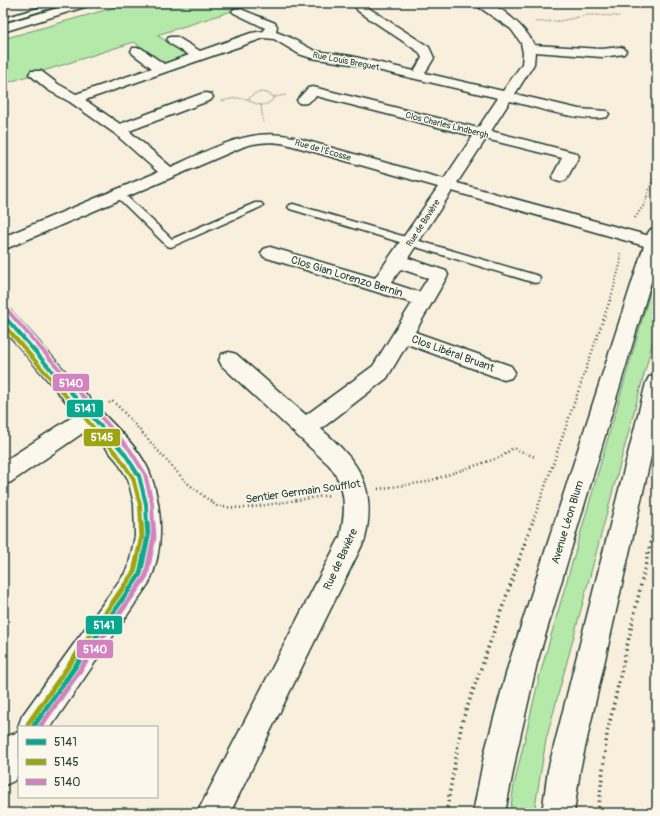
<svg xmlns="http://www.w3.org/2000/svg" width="660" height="816" font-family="Pangolin,sans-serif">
<rect width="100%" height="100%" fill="#f9efdd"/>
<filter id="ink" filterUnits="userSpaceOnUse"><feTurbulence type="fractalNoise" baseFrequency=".025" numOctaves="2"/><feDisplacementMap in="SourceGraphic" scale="8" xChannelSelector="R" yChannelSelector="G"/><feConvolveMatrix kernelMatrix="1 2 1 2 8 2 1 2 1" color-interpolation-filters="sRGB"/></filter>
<g filter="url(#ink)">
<g fill="#b4e9aa" stroke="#6a936f">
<polygon points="130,3 257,3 157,35 190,57 167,65 134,42 3,84 3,39"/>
<polygon points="657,268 657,326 546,740 534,813 510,813 514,785 540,674"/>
</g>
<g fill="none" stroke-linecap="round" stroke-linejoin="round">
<defs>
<g id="lane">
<polygon points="57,3 68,3 3,22 3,18"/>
<polygon points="120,192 123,193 172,239 255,203 261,203 263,205 261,207 171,247 167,246 117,197 115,195 117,193"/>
<polygon points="293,204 539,276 540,279 539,282 535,283 290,209 288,207 290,205"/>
</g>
<g id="street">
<path d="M353 3H365L367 7 429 47 434 58 425 73 503 91 522 64 523 53 521 43 511 29 473 3C477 3 482 2 486 3 502 6 528 30 534 45L602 49 620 47 624 48 626 51 624 54 602 57 535 52 534 64 515 94 579 109 607 111 609 114 607 117C582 123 536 107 510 101L491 131 576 153 579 156 566 180 560 182 554 180 552 177 562 158 486 139 457 183 657 238V248L648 247 452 191 408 258 446 271 448 275 415 332 511 366 515 372 511 378 504 380 407 344 387 378 321 429C359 462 377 486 365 539L230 813H197L340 537C346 510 347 487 329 465L222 366 219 360 222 354 229 352 236 354 306 415 373 366 412 303 264 257 261 253 264 249 270 247 375 278 438 187 286 144C272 141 259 142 245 146L3 250V237L158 172 114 133 70 102 48 90 29 74 31 71H41L58 84 76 94 152 68 133 54 131 51 133 48H141L164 64 189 55 169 43 167 40 169 37H177L200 51 251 33 264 31 265 28 234 13 232 11 234 9 238 8 275 23 277 26 276 32 289 37 315 51 351 56 414 71 422 58 419 52 358 11ZM264 38 274 39 299 54 311 58 351 64 498 98 478 128 313 87 308 88 297 100 299 103C307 105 310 101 316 96L473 136 444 179 293 137C250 126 210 150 171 167L129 131 211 100 213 97 211 94 206 93 201 94 120 124 85 100ZM401 269 428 278 419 292 391 283Z"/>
<polygon points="91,407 99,410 102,416 99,422 11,482 3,485 3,462 83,410"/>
</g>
<g id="secondary">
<polygon points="657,228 657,262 537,663 517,751 505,813 473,813 485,751 509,663 648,233 651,229"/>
<path d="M3 308 10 310C40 343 69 376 99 409 117 429 142 450 151 476 163 510 164 550 149 583L51 727H19V730L18 727 22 716 128 569 135 536 134 504 128 479 117 461 3 328Z"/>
<polygon points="657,375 657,430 580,770 574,813 542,813 548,770 646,383 649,377"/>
<polygon points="19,732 19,774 14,781 3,786 3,743 8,736"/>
</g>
<polygon id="primary" points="75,3 93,3 91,5 3,32 3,24"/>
</defs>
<use href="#lane" stroke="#1f3d34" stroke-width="3"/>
<use href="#street" stroke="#1f3d34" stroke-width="3"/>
<use href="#secondary" stroke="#1f3d34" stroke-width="3"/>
<use href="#primary" stroke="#1f3d34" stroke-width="3"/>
<g stroke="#1f3d34" stroke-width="1.5" stroke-dasharray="0.5 1.5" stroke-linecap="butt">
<polyline points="647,3 657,15"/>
<polyline points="105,5 112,3"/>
<polyline points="535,22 560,21 588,15 619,16"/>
<path d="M261 92 267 93 274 97C268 108 256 106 248 99L254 94Z"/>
<polyline points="274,97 286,95"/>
<polyline points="222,101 235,98 248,99"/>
<polyline points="261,105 263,122"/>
</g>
<g stroke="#1f3d34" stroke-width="2" stroke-dasharray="1 2.5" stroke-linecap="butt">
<polyline points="635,218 644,205 657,168"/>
<polyline points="610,301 621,261 620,253"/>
</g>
<g stroke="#1f3d34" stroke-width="2.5" stroke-dasharray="1 3" stroke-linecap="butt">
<polyline points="109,403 112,401 120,408 186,482 218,507 247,508 330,495"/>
<polyline points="378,489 426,482 501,457 513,448 535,457"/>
<polyline points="532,524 610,300"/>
<polyline points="655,524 657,515"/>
</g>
<g stroke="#1f3d34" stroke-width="3.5" stroke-dasharray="1.5 4" stroke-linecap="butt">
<polyline points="446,813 462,722 532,523"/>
<polyline points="598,813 607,734 655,523"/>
</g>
<use href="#lane" fill="#fbf7ec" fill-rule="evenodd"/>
<use href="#street" fill="#fbf7ec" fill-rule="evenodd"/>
<use href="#secondary" fill="#fbf7ec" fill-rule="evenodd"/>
<use href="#primary" fill="#fbf7ec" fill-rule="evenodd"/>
<defs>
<polyline id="bus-1-far1" points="3,315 125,454 139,476 146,504 147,524"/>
<polyline id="bus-1" points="33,727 140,574 148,536 147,523"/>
<polyline id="bus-2-far1" points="3,324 120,458 133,478 140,505 141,524"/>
<polyline id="bus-2" points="28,724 134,572 142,536 141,523"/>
<polyline id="bus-3-far1" points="8,311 130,450 145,474 152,503 153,524"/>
<polyline id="bus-3" points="40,727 146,576 154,537 153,523"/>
</defs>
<use href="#bus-1-far1" stroke="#fbf7ec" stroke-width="7"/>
<use href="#bus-1" stroke="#fbf7ec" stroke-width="8"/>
<use href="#bus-2-far1" stroke="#fbf7ec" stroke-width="7"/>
<use href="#bus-2" stroke="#fbf7ec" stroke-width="8"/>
<use href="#bus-3-far1" stroke="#fbf7ec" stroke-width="7"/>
<use href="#bus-3" stroke="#fbf7ec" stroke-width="8"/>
<use href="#bus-1-far1" stroke="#09a88e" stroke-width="4"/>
<use href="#bus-1" stroke="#09a88e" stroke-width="5"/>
<use href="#bus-2-far1" stroke="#9ca510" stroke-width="4"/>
<use href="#bus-2" stroke="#9ca510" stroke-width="5"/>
<use href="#bus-3-far1" stroke="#d282be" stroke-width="4"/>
<use href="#bus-3" stroke="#d282be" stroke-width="5"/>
</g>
</g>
<g text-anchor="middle" stroke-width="3" stroke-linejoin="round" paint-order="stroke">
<g font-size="9" fill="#1f3d34" stroke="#fbf7ec">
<text transform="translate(346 61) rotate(11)" y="3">Rue Louis Breguet</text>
<text transform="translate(447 125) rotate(14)" y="3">Clos Charles Lindbergh</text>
<text transform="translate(323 150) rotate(16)" y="3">Rue de l'Écosse</text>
<text transform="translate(423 223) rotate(-57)" y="3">Rue de Bavière</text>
</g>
<g font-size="11" fill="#1f3d34" stroke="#fbf7ec">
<text transform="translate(347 276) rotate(17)" y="4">Clos Gian Lorenzo Bernin</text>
<text transform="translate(453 353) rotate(20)" y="4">Clos Libéral Bruant</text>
<text transform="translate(303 491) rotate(-8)" y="4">Sentier Germain Soufflot</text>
<text transform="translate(567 522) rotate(-73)" y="4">Avenue Léon Blum</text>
<text transform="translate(340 559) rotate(-65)" y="4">Rue de Bavière</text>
</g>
</g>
<g stroke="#fbf7ec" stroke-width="1.5">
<rect x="52" y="373" width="38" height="19" rx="4" fill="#d282be"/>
<rect x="66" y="399" width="38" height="19" rx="4" fill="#09a88e"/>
<rect x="83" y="428" width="38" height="19" rx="4" fill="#9ca510"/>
<rect x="85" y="615" width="38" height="20" rx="4" fill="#09a88e"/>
<rect x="76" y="639" width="38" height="20" rx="4" fill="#d282be"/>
</g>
<g font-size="11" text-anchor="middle" font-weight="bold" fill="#fff">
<text x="71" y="387">5140</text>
<text x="85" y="412">5141</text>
<text x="102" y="441">5145</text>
<text x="104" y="629">5141</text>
<text x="95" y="653">5140</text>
</g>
<rect width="660" height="816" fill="none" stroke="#fbf7ec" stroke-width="16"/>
<rect x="8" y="8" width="644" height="800" fill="none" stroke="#1f3d34" stroke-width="1.5" filter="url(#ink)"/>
<rect x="18" y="726" width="140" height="72" fill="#fbf7ec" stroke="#a3ada2"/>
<rect x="26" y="739" width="20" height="6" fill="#09a88e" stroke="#a3ada2"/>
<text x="54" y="746" font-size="12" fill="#1f3d34">5141</text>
<rect x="26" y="759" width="20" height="6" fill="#9ca510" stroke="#a3ada2"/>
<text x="54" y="766" font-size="12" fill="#1f3d34">5145</text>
<rect x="26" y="779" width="20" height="6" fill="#d282be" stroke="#a3ada2"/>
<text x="54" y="786" font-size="12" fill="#1f3d34">5140</text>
</svg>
